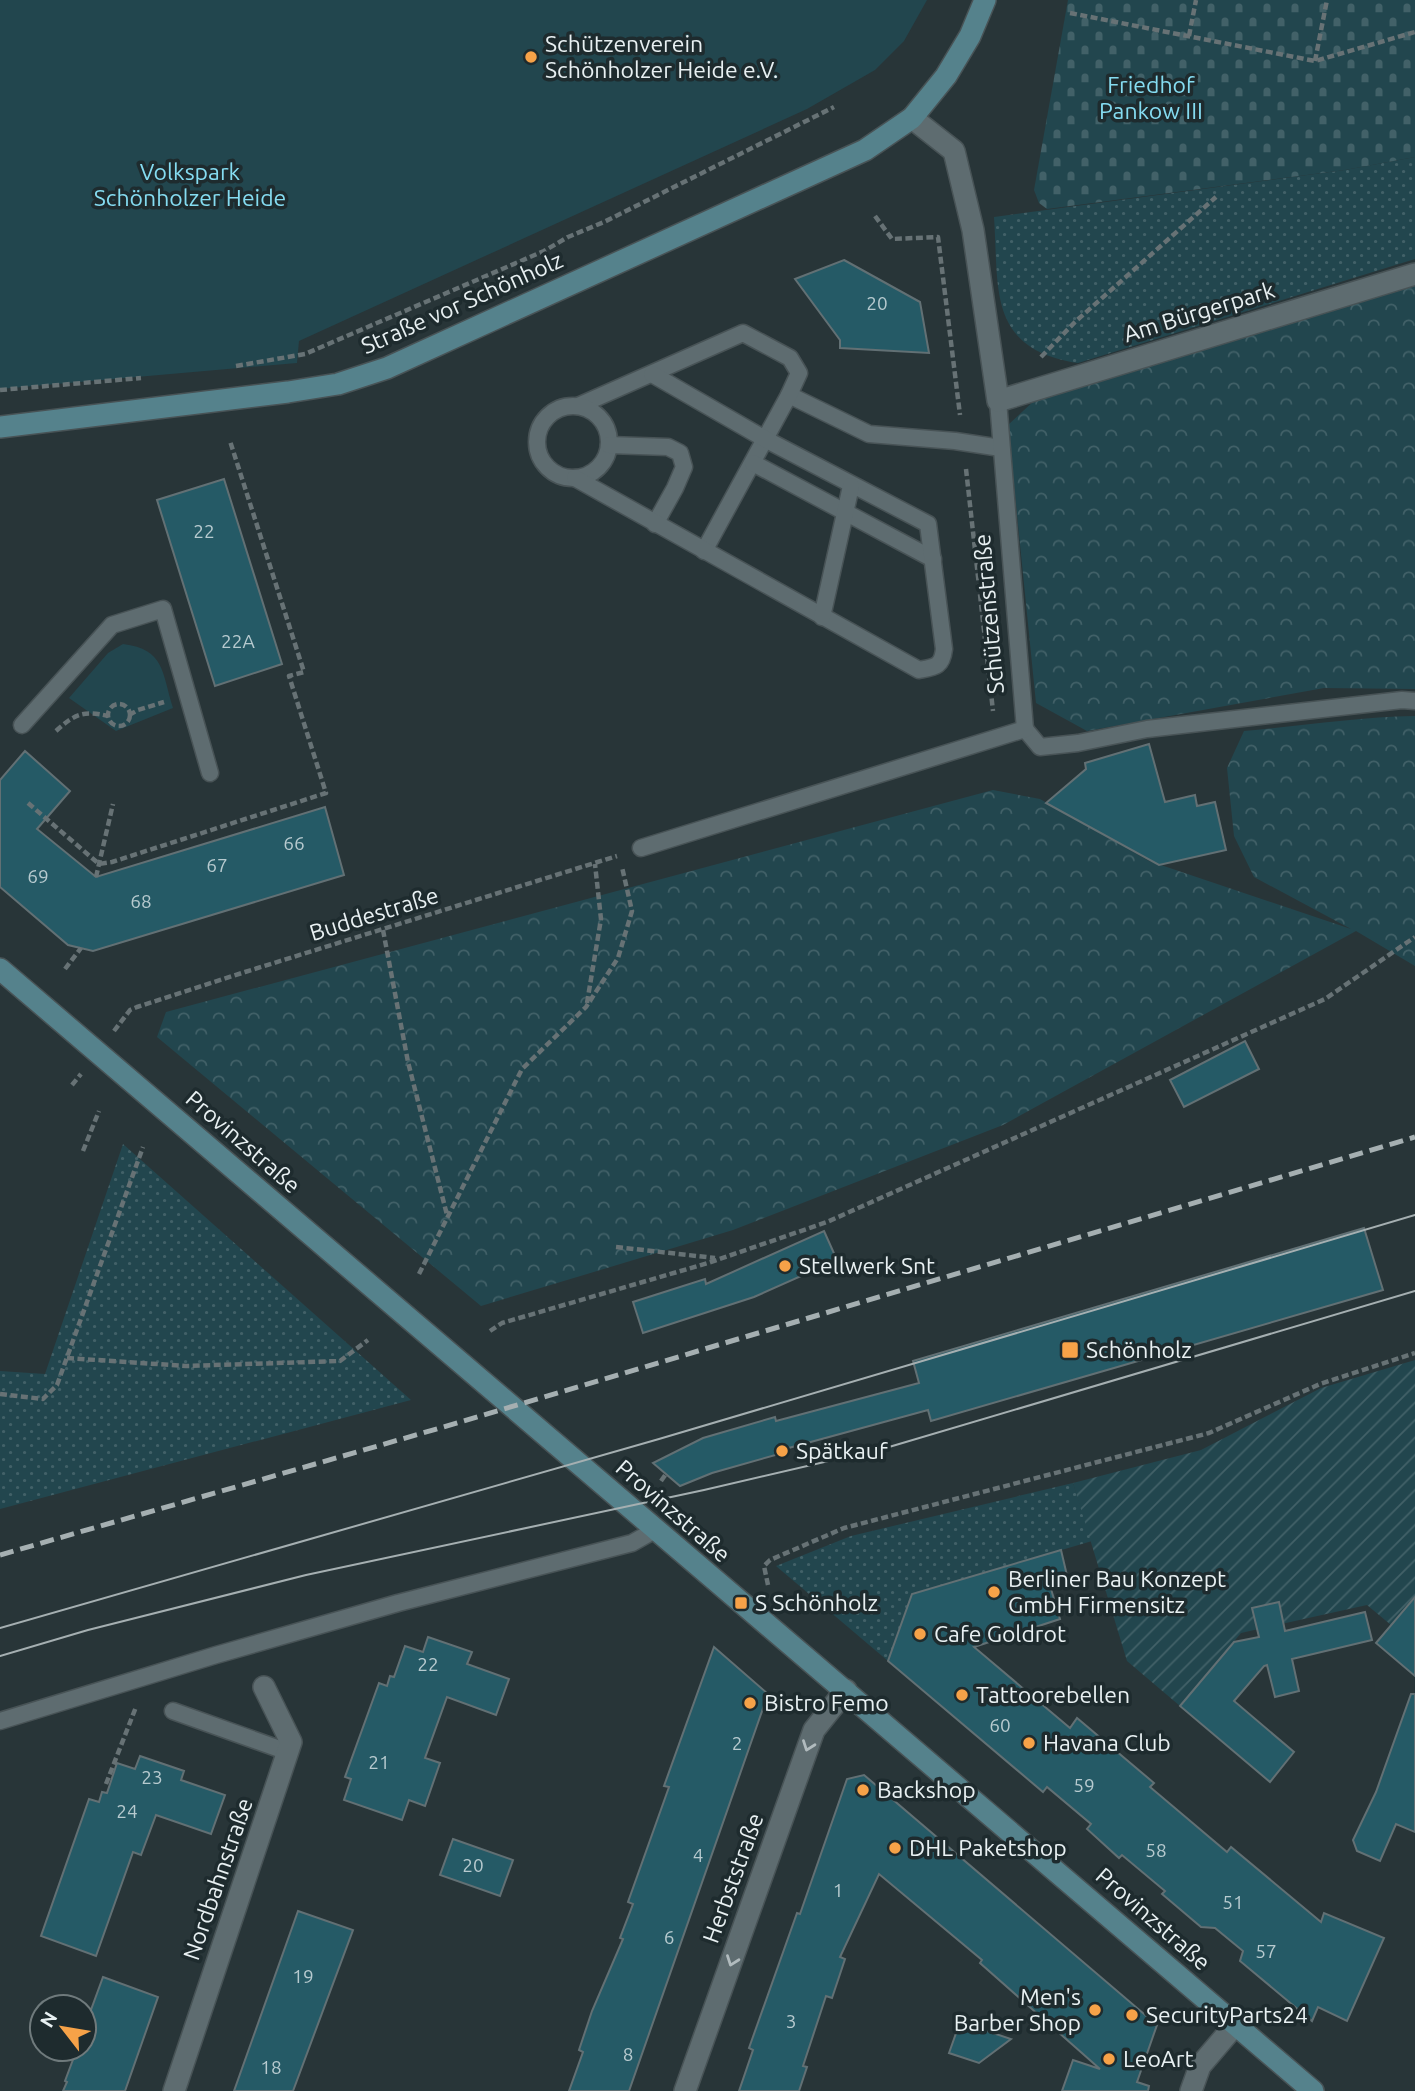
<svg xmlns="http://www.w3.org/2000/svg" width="1415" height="2091" font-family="Ubuntu,sans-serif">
<defs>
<pattern id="grass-dots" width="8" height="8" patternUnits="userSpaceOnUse" patternTransform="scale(1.75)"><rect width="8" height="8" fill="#22464e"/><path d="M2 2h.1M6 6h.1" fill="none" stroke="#426168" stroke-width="1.8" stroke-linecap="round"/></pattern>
<pattern id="forest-crowns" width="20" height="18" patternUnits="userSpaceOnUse" patternTransform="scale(1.75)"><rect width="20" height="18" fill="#22464e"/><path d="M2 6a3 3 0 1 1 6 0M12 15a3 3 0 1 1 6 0" fill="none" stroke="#426168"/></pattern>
<pattern id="cemetery-stones" width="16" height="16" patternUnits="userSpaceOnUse" patternTransform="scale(1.75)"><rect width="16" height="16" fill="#22464e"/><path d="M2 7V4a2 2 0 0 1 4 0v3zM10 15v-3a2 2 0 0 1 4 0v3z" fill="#426168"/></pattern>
<pattern id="garden-furrows" width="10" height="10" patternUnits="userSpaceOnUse" patternTransform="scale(1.75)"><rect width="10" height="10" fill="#22464e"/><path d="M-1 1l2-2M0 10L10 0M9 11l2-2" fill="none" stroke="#426168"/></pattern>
</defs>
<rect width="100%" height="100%" fill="#283538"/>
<g fill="url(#grass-dots)">
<path d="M1415 157V259L1078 363C987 349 999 289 994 217L1345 170Z"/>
<polygon points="123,1144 411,1400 0,1509 0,1371 45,1374"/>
<polygon points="1073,1483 1092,1541 912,1594 888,1661 776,1566 851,1536"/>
</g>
<g fill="url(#forest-crowns)">
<polygon points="1415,282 1415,689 1324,688 1087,731 1036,703 1008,425 1035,400"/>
<path d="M1415 716V966L1356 931 1003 1125 733 1230 481 1306 157 1037 166 1012 993 790 1040 799 1149 861 1351 929 1254 877 1234 836 1227 768 1244 731C1301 726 1358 717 1415 716Z"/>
</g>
<polygon fill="url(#cemetery-stones)" points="1068,0 1415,0 1415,157 1345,170 1047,209 1039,203 1034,190"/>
<g fill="#22464e">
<polygon points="0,0 927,0 904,41 875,70 807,109 299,341 297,363 0,389"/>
<path d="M123 644C165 649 162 673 173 708L116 731 69 698 108 653Z"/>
</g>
<polygon fill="url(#garden-furrows)" points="1415,1360 1415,1645 1367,1605 1241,1633 1180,1706 1127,1661 1073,1483 1201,1450 1321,1388"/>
<g fill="#255a66" stroke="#627074" stroke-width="2">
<polygon points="844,260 920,302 929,353 840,348 840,340 795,279"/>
<polygon points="224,479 282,664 215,686 157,500"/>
<polygon points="1149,744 1165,802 1195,795 1197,806 1215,802 1226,850 1159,865 1046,803 1086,769 1085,763"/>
<polygon points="25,751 70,791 37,829 96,877 325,807 344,875 93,951 68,945 0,887 0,780"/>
<polygon points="1245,1041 1259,1069 1184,1107 1170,1080"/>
<polygon points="1364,1228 1383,1290 931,1421 928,1410 785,1449 786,1452 712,1473 680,1486 653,1463 703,1438 775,1417 776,1421 919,1383 913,1361"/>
<polygon points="824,1231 837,1260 754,1297 643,1333 633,1302 705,1279 706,1284"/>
<polygon points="1061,1550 1069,1584 1051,1589 1060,1619 974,1647 1070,1728 1077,1718 1154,1783 1150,1787 1227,1852 1231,1847 1321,1922 1324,1913 1384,1938 1347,2021 1318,2007 1312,2021 1240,1961 1243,1951 1215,1928 1201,1927 1162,1894 1165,1891 1122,1855 1119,1858 1087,1829 1091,1824 1047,1787 1043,1792 888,1661 912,1594"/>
<polygon points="1415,1597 1415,1676 1376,1643"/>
<polygon points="1279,1602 1285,1631 1365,1612 1372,1640 1292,1659 1299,1691 1275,1697 1267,1665 1264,1666 1234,1701 1294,1752 1270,1782 1180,1706 1234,1642 1259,1637 1252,1608"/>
<polygon points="428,1637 472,1652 467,1664 509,1679 496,1715 447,1697 425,1758 440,1763 425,1806 409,1800 402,1820 344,1800 351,1779 345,1777 379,1683 387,1686 390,1676 394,1677 405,1646 423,1652"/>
<polygon points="714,1647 768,1694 629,2091 569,2091 583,2052 579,2050 592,2011 623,1939 620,1938 633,1904 628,1902 669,1787 664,1786"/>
<polygon points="1411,1694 1415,1694 1415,1832 1396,1824 1380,1861 1357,1851 1353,1840 1376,1792"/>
<polygon points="140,1756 184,1771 181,1780 225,1795 211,1834 156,1815 141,1855 133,1852 96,1956 41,1936 89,1799 99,1802 102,1792 107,1793 117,1763 135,1769"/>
<polygon points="864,1775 1157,2025 1137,2082 1149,2086 1148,2091 1062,2091 1073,2060 1100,2069 980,1963 982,1960 879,1874 840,1957 845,1959 832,1998 826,1996 803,2066 807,2067 799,2091 739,2091 753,2050 749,2048 797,1913 800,1914 847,1779"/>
<polygon points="453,1839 513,1860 500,1896 440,1875"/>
<polygon points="298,1911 353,1930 293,2091 234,2091"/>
<polygon points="103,1977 158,1997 125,2091 63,2091 67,2082 65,2081 77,2049 84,2049 84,2029"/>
<polygon points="960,2022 1011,2039 979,2063 949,2053"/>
</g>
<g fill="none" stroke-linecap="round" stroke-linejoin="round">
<defs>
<g id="lane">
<polyline points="789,395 869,434 955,441 1001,448"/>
<polyline points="578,406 743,333 790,358 799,373 789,395 704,551"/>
<circle cx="573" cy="442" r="36"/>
<polyline points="609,445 668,447 680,453 684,467 675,488 655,524"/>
<polyline points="753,463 933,559"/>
<path d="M575 478 919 670C935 667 942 667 944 649L928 524 765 439 652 374"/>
<polyline points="822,617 851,486"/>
<polyline points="22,725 112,625 163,609 210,773"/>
<polyline points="1025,729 1040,747 1078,743 1147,729 1402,700 1415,701"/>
<polyline points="641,848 1025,729 998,401"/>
<polyline points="173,1711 288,1752"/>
<polyline points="0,1721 216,1655 398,1603 632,1543 655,1530"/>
</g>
<g id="street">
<polyline points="912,118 954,151 973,230 998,401 1415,274"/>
<polyline points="174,2091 291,1742 264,1687"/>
<polyline points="685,2091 814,1730 846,1690"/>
<polyline points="1191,2091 1200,2066 1235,2025"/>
</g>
<g id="secondary">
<polyline points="0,427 288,392 338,384 387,368 865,150 912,118 946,76 970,36 985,0"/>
<polyline points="0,969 1313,2091"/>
</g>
</defs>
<use href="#lane" stroke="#485356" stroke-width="19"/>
<use href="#street" stroke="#485356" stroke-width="24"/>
<use href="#secondary" stroke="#485356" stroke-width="24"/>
<g stroke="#677275" stroke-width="4.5" stroke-dasharray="7 3.5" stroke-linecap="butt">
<polyline points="1070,13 1315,61 1415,32"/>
<polyline points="1189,36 1196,0"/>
<polyline points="1315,61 1327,0"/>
<polyline points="875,216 892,239 938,237 960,415"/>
<polyline points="1041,357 1075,322 1216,197"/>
<polyline points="236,366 305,354 544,251 568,237 604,222 834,107"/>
<polyline points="0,390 141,378"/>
<polyline points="966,469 993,711"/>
<circle cx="119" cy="715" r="11"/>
<polyline points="129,715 138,710 164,702"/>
<path d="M56 731C75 714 83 710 108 716"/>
<polyline points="28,803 99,864 112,862 326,793 289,676 304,672 230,441"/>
<polyline points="96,877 113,804"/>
<polyline points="383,930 408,1062 447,1215"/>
<polyline points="65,969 81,948"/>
<polyline points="587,1003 601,919 595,864"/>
<polyline points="114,1031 130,1010 137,1007 245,972 617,856"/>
<polyline points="72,1085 81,1074"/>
<polyline points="83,1151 99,1111"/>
<polyline points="616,1247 715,1258"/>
<polyline points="419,1274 522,1069 586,1007 618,958 632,911 622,867"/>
<polyline points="490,1331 502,1323 708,1263 827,1222 1325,999 1415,937"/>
<polyline points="67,1358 186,1366 340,1361 368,1340"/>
<polyline points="0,1394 43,1399 57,1385 143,1147"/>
<polyline points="661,1481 666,1474"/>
<polyline points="768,1585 764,1566 770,1560 844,1528 1209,1433 1320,1384 1415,1353"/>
<polyline points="106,1784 136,1707"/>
</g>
<use href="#lane" stroke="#5e6c70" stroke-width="16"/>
<use href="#street" stroke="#5e6c70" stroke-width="21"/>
<use href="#secondary" stroke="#55828c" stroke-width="21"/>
<g stroke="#a5afb1" stroke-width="2">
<polyline points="0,1628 659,1439 1415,1215"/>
<polyline points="0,1656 88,1630 306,1575 704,1490 889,1447 1415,1291"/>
</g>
<polyline stroke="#a5afb1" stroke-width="5" stroke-dasharray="14 7" stroke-linecap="butt" points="0,1555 440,1428 1415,1137"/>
</g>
<defs><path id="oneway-chevron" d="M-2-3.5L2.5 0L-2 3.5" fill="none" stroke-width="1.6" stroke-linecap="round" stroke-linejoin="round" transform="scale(1.75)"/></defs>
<g stroke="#b1bbbe">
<use href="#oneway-chevron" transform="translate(808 1746) rotate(110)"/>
<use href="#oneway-chevron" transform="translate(732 1961) rotate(110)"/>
</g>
<g fill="#f6a248" stroke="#1e2b2e" stroke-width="2.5">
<circle cx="531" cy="57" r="7"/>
<circle cx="785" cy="1266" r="7"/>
<rect x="1061" y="1341" width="18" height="18" rx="3.5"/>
<circle cx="782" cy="1451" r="7"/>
<circle cx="994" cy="1592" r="7"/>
<rect x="734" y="1596" width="14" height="14" rx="3.5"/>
<circle cx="920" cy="1634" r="7"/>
<circle cx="962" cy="1695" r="7"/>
<circle cx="750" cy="1703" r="7"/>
<circle cx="1029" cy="1743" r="7"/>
<circle cx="863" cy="1790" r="7"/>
<circle cx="895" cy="1848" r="7"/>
<circle cx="1095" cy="2010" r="7"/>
<circle cx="1132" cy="2015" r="7"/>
<circle cx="1109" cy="2059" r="7"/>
</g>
<g text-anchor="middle" stroke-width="7" stroke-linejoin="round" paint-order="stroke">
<g font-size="19" fill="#b7cacf">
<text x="877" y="310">20</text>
<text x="204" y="538">22</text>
<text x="238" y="648">22A</text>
<text x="294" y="850">66</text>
<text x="217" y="872">67</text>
<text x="38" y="883">69</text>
<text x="141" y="908">68</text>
<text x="428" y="1671">22</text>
<text x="1000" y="1732">60</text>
<text x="737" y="1750">2</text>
<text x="379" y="1769">21</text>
<text x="152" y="1784">23</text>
<text x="1084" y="1792">59</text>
<text x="127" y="1818">24</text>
<text x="1156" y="1857">58</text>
<text x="698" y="1862">4</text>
<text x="473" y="1872">20</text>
<text x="838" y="1897">1</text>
<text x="1233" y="1909">51</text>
<text x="669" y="1944">6</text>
<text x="1266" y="1958">57</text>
<text x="303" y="1983">19</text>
<text x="791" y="2028">3</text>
<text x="628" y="2061">8</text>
<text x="271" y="2074">18</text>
</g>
<g font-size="23" fill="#e8f0f2" stroke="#1e2b2e" text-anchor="start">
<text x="545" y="52">Schützenverein<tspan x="545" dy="26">Schönholzer Heide e.V.</tspan></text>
<text x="799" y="1274">Stellwerk Snt</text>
<text x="1086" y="1358">Schönholz</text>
<text x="796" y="1459">Spätkauf</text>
<text x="1008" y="1587">Berliner Bau Konzept<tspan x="1008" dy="26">GmbH Firmensitz</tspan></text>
<text x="755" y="1611">S Schönholz</text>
<text x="934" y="1642">Cafe Goldrot</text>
<text x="976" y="1703">Tattoorebellen</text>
<text x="764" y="1711">Bistro Femo</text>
<text x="1043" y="1751">Havana Club</text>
<text x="877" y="1798">Backshop</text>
<text x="909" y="1856">DHL Paketshop</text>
<text x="1081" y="2005" text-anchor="end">Men's<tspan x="1081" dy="26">Barber Shop</tspan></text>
<text x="1146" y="2023">SecurityParts24</text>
<text x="1123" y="2067">LeoArt</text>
</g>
<g font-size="23" fill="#85dcf1" stroke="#1e2b2e">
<text x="1151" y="93">Friedhof<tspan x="1151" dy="26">Pankow III</tspan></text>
<text x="190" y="180">Volkspark<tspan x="190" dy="26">Schönholzer Heide</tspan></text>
</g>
<g font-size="23" fill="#e8f0f2" stroke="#1e2b2e">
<text transform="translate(462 303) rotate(-24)" y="8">Straße vor Schönholz</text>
<text transform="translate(1199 312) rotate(-17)" y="8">Am Bürgerpark</text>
<text transform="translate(989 614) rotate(-95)" y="8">Schützenstraße</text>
<text transform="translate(374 914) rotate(-17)" y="8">Buddestraße</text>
<text transform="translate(243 1142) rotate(41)" y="8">Provinzstraße</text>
<text transform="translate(673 1511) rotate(41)" y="8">Provinzstraße</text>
<text transform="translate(733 1878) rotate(-70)" y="8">Herbststraße</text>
<text transform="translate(218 1879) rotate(-71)" y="8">Nordbahnstraße</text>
<text transform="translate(1153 1919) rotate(41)" y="8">Provinzstraße</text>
</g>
</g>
<g transform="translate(63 2028) rotate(301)"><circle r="33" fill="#1e2b2e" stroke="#6f7a7c" stroke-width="2"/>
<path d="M0-5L12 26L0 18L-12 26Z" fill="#f6a248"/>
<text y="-10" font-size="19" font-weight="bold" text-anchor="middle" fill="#e8f0f2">N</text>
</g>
</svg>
